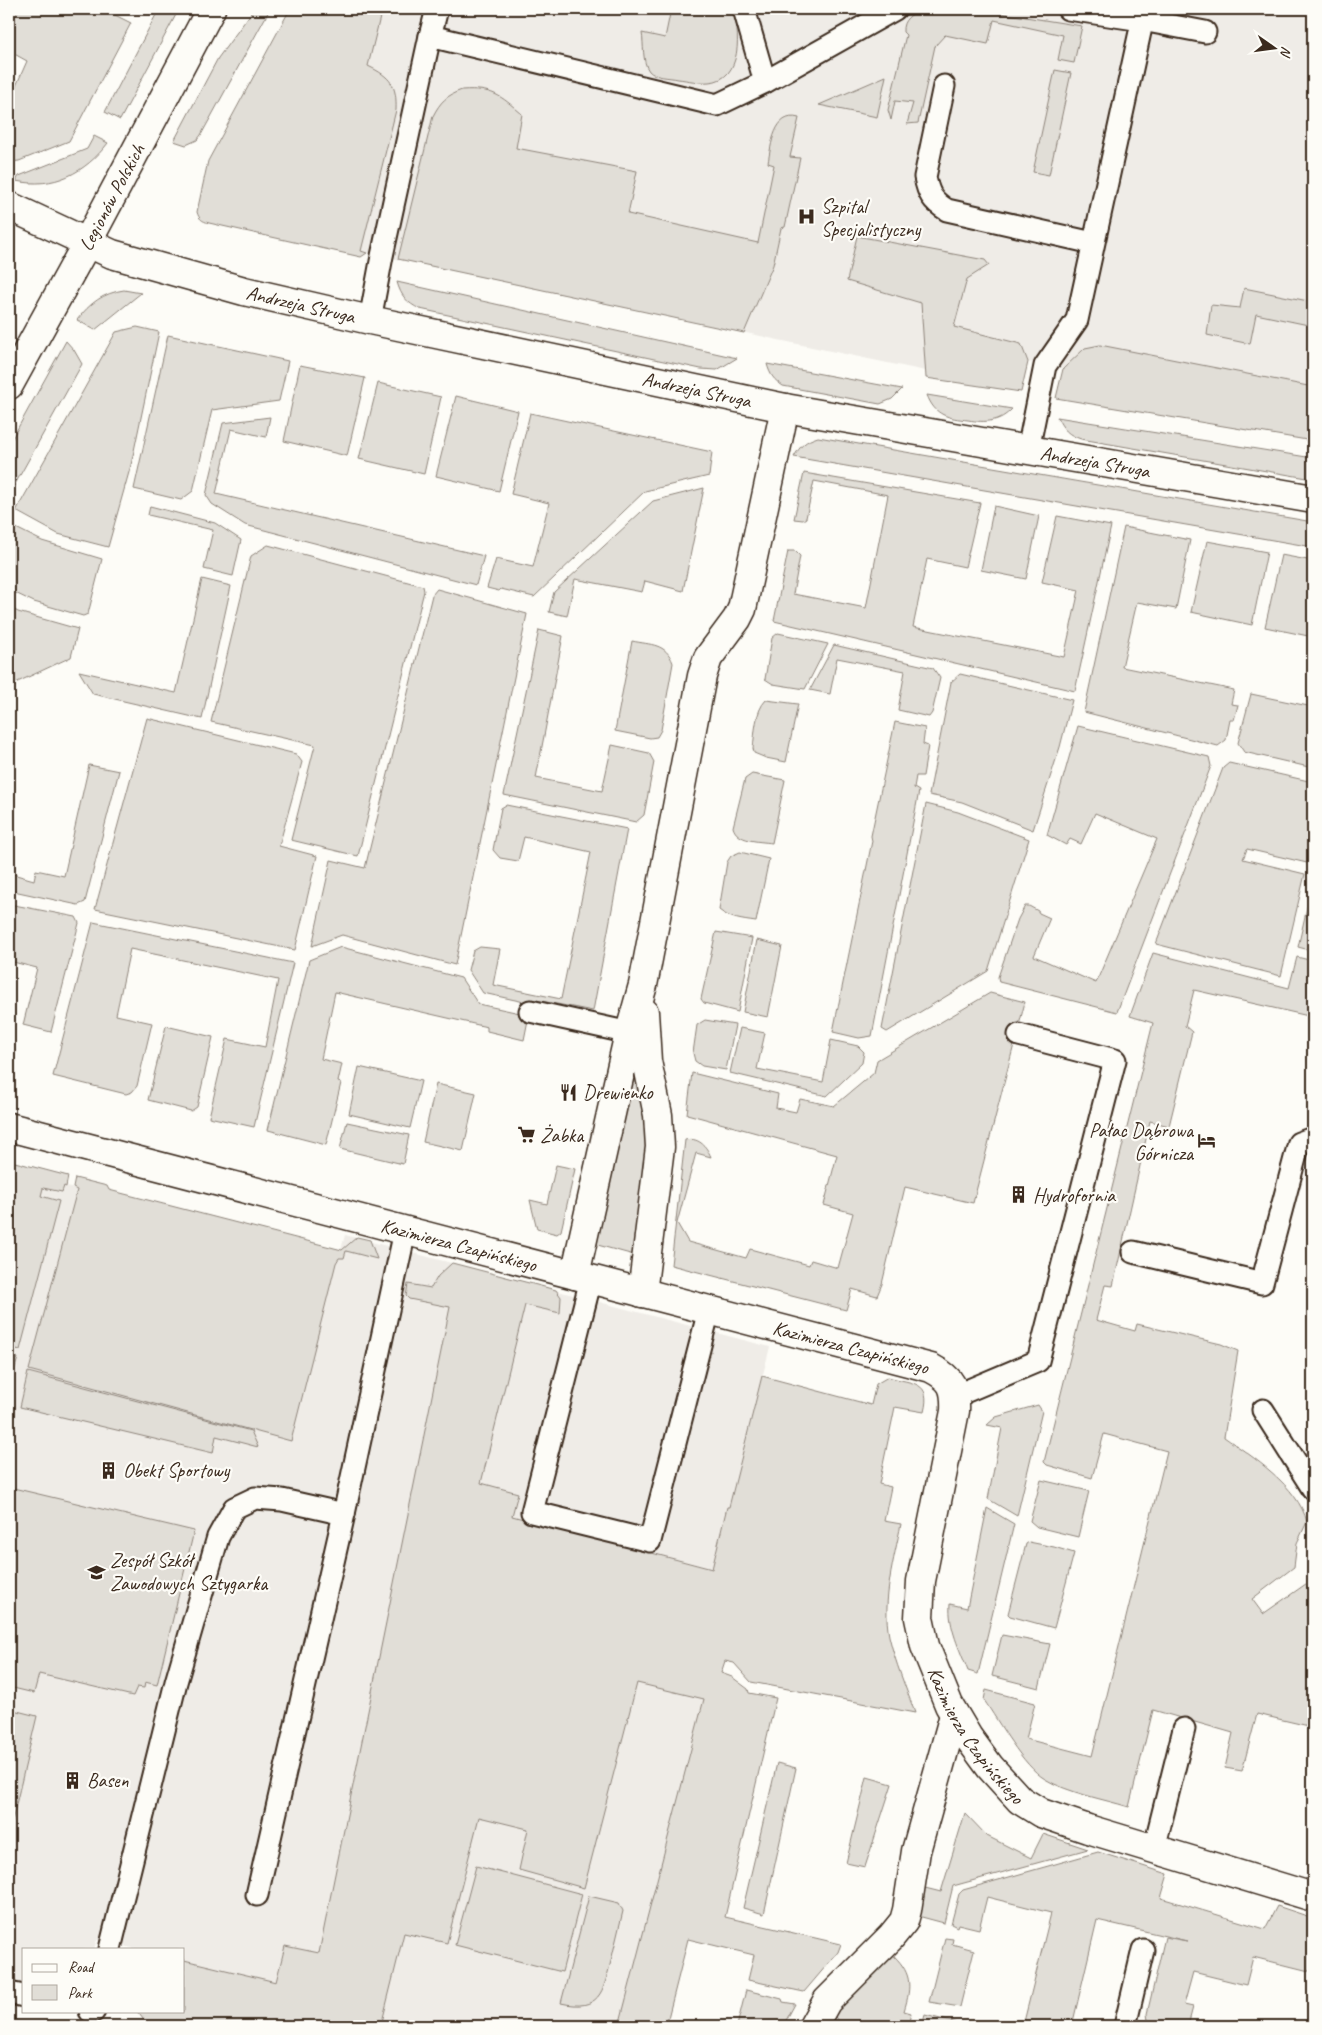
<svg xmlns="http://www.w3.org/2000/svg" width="1322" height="2035" font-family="Caveat,sans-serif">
<rect width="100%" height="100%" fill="#fdfcf7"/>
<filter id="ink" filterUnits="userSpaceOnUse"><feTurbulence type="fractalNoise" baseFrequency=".02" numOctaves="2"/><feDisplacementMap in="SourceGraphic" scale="10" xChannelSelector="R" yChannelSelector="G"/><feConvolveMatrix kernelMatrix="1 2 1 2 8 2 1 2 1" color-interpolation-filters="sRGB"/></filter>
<g filter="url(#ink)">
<g fill="#efece7">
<polygon points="339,9 1313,9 1313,411 1028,362 1021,344 935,373 344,248"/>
<polygon points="9,1172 339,1257 345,1235 770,1347 713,1569 414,1490 413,1494 386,1623 709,1691 626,2026 301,2026 285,1947 276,1983 184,1960 184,1949 136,1949 97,1940 94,1949 24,1949 24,1985 9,1982"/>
</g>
<g fill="#e1ded7" stroke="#8e847a">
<polygon points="9,9 103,9 131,23 69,141 19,161 9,162 9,102 27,61 9,51"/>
<polygon points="159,9 179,9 120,120 105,112"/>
<polygon points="254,9 270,9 201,135 197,140 186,145 174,141 218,58"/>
<path d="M290 9H382L368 66C391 77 397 85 396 110L361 251 367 253 361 257 209 223C202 221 199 219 197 212L208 161Z"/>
<path d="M671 9H733C740 32 743 80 709 82 699 83 688 80 678 79 670 77 655 78 649 71 642 62 644 44 642 33L665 38Z"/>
<path d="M921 9H975L1082 26 1074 63 1058 60 1063 35 994 20 988 44 945 35 935 46 918 123 907 124 913 103 895 101 891 120 888 110 906 35 903 32C902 19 911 15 921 9Z"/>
<polygon points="1055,70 1071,73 1049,175 1033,172"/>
<polygon points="886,76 877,117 819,105"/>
<path d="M462 90C492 88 500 95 522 114L516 148 637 171 628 214 758 243 774 165 768 163C771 146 774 111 799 118L790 157 800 158 785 227 781 228 773 265 744 333 398 259 433 116C440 102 447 95 462 90Z"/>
<path d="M94 136 108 143C85 173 54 189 16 181L19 176 87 149Z"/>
<polygon points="857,236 985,260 989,265 967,279 954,327 1021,344 1028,362 1021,392 926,378 921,303 847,281"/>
<path d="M397 282 737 358 717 370 701 369 420 309C407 303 401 296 397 282Z"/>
<polygon points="1244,288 1313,302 1313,326 1256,314 1250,344 1207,335 1211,305 1240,308"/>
<path d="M124 290 141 293 95 330 77 320C90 303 103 293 124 290Z"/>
<polygon points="137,327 159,332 131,465 108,547 58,534 16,511 116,332"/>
<polygon points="168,335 288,361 279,401 212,410 193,491 181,500 134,489"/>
<polygon points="66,341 74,350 82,364 9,495 9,444"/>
<polygon points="1100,345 1313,387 1313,441 1056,398 1063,369 1085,348"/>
<path d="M767 364 902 389 892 399 880 404 783 386C774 380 770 375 767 364Z"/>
<polygon points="300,365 365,378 347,456 284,441"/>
<polygon points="378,383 441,397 424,474 359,459"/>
<path d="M927 395 1012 409C1000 422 986 423 968 420 948 418 935 416 927 395Z"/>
<polygon points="456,396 518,411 499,491 436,476"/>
<polygon points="530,413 712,452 709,476 645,491 534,597 501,589 499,591 487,588 496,559 533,567 549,503 511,494"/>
<polygon points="270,417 266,437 231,429 216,494 484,556 476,585 245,525 212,504 206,495 223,423"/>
<path d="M1057 417 1313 458V479L1081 439C1068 435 1063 429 1057 417Z"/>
<path d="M818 437 1313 522V547L794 457C800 446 805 441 818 437Z"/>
<polygon points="804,473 980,503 965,567 927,559 913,627 1064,657 1079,590 1042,582 1057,516 1111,526 1075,691 774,621 788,551 795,551 800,556 793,594 866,608 888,495 814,481 806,518 803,520 794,519"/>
<polygon points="704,488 683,591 645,581 642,592 575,579 567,616 549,612 554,592 653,501"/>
<polygon points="150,506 215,523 241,540 233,576 204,569 213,530 148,515"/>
<polygon points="994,506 1039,516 1026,579 981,570"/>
<polygon points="10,525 42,541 102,559 88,614 83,616 34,602 9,590"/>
<polygon points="1124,527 1190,540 1176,609 1137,602 1122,667 1234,690 1231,704 1238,705 1234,720 1230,720 1226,740 1218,746 1084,712"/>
<polygon points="1207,541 1267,552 1252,625 1191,612"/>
<polygon points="268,545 423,586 424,591 358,856 291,840 315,745 211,722 251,556"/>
<polygon points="1281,555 1313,561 1313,637 1265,627"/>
<polygon points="202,579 231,586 202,719 93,694 79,671 176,693"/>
<polygon points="437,589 527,614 455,965 342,935 312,946 331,860 365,868 432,595"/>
<polygon points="9,607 18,612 78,629 71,657 9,686"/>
<polygon points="539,630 563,636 536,778 602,791 612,745 649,753 654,762 644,815 636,822 504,795"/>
<polygon points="778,633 828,644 805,689 773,684 765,679 772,638"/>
<path d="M632 641C651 645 666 643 673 663L661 730 657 737 650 738 615 731Z"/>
<polygon points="834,645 933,668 940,678 932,713 929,717 898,710 905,671 837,658 830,694 810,690"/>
<polygon points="960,674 1072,700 1060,747 1033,830 962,802 929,795 951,682"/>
<polygon points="1251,694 1313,707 1313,768 1244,752 1238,743"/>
<path d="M766 700 798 704 786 762 766 758 754 753 753 748C755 733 755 711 766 700Z"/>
<polygon points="147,718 296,754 302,762 279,846 317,856 295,950 95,909"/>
<polygon points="895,722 925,728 923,744 928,746 923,776 916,776 914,788 919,791 872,1036 859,1038 833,1032 872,841 871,836"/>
<polygon points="1078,726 1209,757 1211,766 1117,1012 999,982 998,977 1018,919 1025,906 1029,906 1038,911 1039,913 1050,918 1034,956 1096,983 1157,839 1095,813 1081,844 1070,839 1066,845 1047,835"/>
<polygon points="1229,763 1313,782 1313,840 1307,863 1247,849 1243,859 1305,874 1281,976 1156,944 1223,768"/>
<polygon points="89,765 119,771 85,902 78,905 9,890 9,873 34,880 36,870 64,876"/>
<path d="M752 774 785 780 772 843C759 841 737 842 733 827L745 779Z"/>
<polygon points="926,804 958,812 1029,839 988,971 887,1032 882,1029"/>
<polygon points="506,805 627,829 593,1011 531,999 529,1003 483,993 468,970 473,951 480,947 500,949 493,985 561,999 591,852 524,837 518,861 500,858 493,850 501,808"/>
<path d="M740 852 769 859 756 922C742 920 730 919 719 910L727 862 731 856Z"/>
<polygon points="1313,881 1313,951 1298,947"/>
<polygon points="9,904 76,917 79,923 51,1032 23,1025 37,968 9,961"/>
<polygon points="93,922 293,963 254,1127 209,1117 227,1039 265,1047 278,980 130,949 116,1015 152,1023 137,1086 132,1092 126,1094 53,1076"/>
<polygon points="716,932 752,938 738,1012 704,1003 701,999"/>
<polygon points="757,940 782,946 768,1017 743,1012"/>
<polygon points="341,947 461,978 478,1004 529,1015 524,1040 487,1031 487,1027 335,992 321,1059 342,1064 338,1082 341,1083 326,1145 268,1130 309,960"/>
<path d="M1153 953 1289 988 1297 957 1313 961V1017L1194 990 1185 1026 1192 1032 1169 1126 1150 1121 1113 1286 1105 1285 1096 1320 1135 1331 1137 1324 1221 1344 1238 1351 1224 1437C1253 1457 1298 1486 1307 1522L1297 1543 1294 1567 1252 1599 1263 1614 1313 1579V1727L1257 1714 1242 1771 1225 1768 1233 1733 1153 1710 1129 1807C1103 1799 1068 1793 1045 1779 1023 1766 999 1722 984 1700L986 1690 1035 1703 1026 1739 1092 1756 1167 1451 1104 1434 1092 1478 1047 1465 1044 1462 1153 1023 1130 1016Z"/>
<path d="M990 993 1025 1002 973 1203 905 1187 882 1284 877 1296 852 1289 846 1310 671 1265 685 1140C698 1137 706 1145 711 1157L696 1153 677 1223 688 1242 746 1258 750 1249 809 1265 811 1260 838 1268 853 1213 824 1205 837 1155 687 1114 692 1073 778 1094 776 1108 796 1112 800 1099 834 1106 874 1073 877 1060Z"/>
<polygon points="705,1020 735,1025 726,1070 702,1066 695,1061 693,1053 697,1025"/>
<polygon points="166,1026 213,1037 197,1107 191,1111 148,1100"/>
<polygon points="740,1028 765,1033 757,1069 823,1082 831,1040 858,1046 864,1052 862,1063 827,1096 730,1073"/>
<polygon points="633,1066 636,1066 648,1137 634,1255 594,1244"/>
<polygon points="359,1067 421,1081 410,1128 349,1114"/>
<polygon points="436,1084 476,1093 463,1151 423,1142"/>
<polygon points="347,1122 409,1135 403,1164 340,1149"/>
<polygon points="11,1161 68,1176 66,1187 64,1186 62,1192 43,1188 41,1196 59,1201 20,1350 9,1347 9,1162"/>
<polygon points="556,1165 575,1169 561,1231 557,1234 537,1229 530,1200 547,1204"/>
<polygon points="75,1178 107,1186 109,1190 342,1250 357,1237 370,1240 377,1259 346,1251 344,1258 339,1258 336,1263 291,1441 29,1370 77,1190 73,1188"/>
<path d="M452 1263 556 1290 561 1297 560 1313 525 1305 481 1483 518 1493 512 1516 712 1569 727 1507H729L762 1376 871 1405 876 1384 888 1377C913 1384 932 1381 924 1412L895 1407 879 1484 891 1487 884 1521 901 1524C894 1559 882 1600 889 1636 895 1662 906 1688 915 1713L751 1682 734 1663 725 1661 721 1673 732 1677 748 1689 749 1693 776 1698 725 1917 841 1944 838 1952 804 1992 748 1980 754 1955 688 1939 666 2026H619L704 1699 637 1683 584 1888 519 1870 528 1829 479 1817 447 1943 404 1933 381 2026H153L146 2023 137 2011H184V1960L276 1982 285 1946 319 1953 450 1307 409 1299 406 1296 408 1284 431 1288 438 1276Z"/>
<polygon points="9,1356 18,1358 10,1384 9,1384"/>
<polygon points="28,1372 251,1431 258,1447 216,1436 213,1453 20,1407"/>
<polygon points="1038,1405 1042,1411 1017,1516 988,1499 1002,1428 987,1425 996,1417"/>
<polygon points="1313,1428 1313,1484 1307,1476"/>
<polygon points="1041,1480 1089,1491 1078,1537 1037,1527 1030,1521"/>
<polygon points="9,1487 194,1531 157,1685 145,1682 144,1688 137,1687 133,1696 39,1674 34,1693 9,1687"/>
<path d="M987 1508 1014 1524 978 1674 968 1671C960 1650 948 1627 950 1604L967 1608Z"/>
<polygon points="1029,1542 1054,1547 1074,1553 1054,1628 1010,1616 1008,1614 1026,1544"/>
<polygon points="1002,1635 1050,1644 1039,1688 992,1676"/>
<polygon points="9,1709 37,1716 9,1834 9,1754 12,1755 16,1736 9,1734"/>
<polygon points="777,1763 796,1768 764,1914 743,1908"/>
<polygon points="867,1777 892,1784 865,1867 846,1863"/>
<polygon points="965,1813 987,1836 1031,1858 1043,1834 1088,1849 953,1886 944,1923 918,1916 921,1887 941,1892"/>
<polygon points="1098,1852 1168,1874 1161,1898 1265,1929 1277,1906 1313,1918 1313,1972 1253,1957 1246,1985 1193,1972 1184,2005 1193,2007 1188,2026 1149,2026 1147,2014 1165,1937 1187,1941 1097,1920 1072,2026 1023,2026 1051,1913 987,1897 979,1929 958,1924 957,1927 951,1924 959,1894 963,1890"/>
<polygon points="476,1866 582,1894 562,1972 455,1945"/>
<path d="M589 1896 619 1903 623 1911C619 1928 615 1944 611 1961 603 1992 600 2012 561 2003Z"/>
<polygon points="945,1938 953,1939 952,1944 974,1950 960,2007 929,2002"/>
<path d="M890 1952C912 1972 912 1985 904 2011L911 2013 908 2026H841L832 2012Z"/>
<polygon points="746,1990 782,1999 783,2002 795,2004 783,2026 737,2026"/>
<polygon points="925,2015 956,2023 955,2026 922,2026"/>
</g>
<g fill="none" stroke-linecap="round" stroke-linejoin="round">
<defs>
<g id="lane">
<polyline points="744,9 765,82"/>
<polyline points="1068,9 1142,20 1205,32"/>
<polyline points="430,36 437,9"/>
<path d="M944 86 925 177C928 193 932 201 947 210L1093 243"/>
<polyline points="370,320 382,256 430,36 717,105 765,82 895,9"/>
<polyline points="1028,450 1045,366 1077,320 1145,9"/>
<polyline points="530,1011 630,1033"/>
<polyline points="1133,1252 1262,1283 1299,1143 1313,1138"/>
<polyline points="591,1279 532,1512 650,1541 709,1310"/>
<polyline points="955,1396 1038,1361 1115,1060 1019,1035"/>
<polyline points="1263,1410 1313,1489"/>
<polyline points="1154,1849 1184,1729"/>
<polyline points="257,1895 344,1514 405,1231"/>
<polyline points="110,1949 176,1682 218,1537 234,1508 255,1498 282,1500 344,1514"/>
<polyline points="9,1993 24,1996"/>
<polyline points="90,2011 94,2011"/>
<polyline points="1125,2026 1143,1950"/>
</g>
<g id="street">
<path id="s1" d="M9 206 112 254 244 291 370 320 785 408 1313 499"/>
<path id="s2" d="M9 1127 931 1368C952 1379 956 1387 955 1411L921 1581 919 1618 925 1646 949 1705 968 1737 990 1767 1020 1800 1041 1813 1088 1829 1313 1897"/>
<polyline points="575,1275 627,1042 643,985 702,676 708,658 737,619 742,609 785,408"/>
<polyline points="642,1293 660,1147 658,1115 647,1061 644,1012"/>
<polyline points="813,2026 827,2001 891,1937 904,1921 907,1910 916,1851 954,1715"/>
</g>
<g id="secondary">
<path id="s3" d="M9 385 87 243 211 9"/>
</g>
</defs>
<use href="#lane" stroke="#3b2a1e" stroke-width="25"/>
<use href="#street" stroke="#3b2a1e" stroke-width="31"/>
<use href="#secondary" stroke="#3b2a1e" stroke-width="31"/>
<use href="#lane" stroke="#fdfcf7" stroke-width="21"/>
<use href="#street" stroke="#fdfcf7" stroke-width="28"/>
<use href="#secondary" stroke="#fdfcf7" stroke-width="28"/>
</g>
</g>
<defs>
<symbol id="hospital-bare" viewBox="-9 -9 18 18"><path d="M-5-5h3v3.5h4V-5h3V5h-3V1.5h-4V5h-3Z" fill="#3b2a1e" stroke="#fdfcf7" stroke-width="2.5" paint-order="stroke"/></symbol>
<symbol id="restaurant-bare" viewBox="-9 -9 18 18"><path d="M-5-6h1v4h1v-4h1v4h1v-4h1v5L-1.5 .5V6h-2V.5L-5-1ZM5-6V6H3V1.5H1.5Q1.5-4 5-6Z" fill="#3b2a1e" stroke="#fdfcf7" stroke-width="2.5" paint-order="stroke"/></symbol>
<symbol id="supermarket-bare" viewBox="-9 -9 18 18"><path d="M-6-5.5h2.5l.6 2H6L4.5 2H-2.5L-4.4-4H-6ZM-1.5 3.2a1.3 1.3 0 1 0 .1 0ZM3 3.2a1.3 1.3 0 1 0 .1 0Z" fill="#3b2a1e" stroke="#fdfcf7" stroke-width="2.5" paint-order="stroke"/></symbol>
<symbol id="hotel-bare" viewBox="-9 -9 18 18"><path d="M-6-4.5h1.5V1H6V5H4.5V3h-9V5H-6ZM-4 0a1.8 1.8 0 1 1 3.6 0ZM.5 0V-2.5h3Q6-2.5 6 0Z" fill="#3b2a1e" stroke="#fdfcf7" stroke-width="2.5" paint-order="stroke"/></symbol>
<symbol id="building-bare" viewBox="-9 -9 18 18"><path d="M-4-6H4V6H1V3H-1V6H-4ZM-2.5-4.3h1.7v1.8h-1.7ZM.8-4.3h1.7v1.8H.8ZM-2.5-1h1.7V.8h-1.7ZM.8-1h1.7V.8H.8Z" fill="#3b2a1e" stroke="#fdfcf7" stroke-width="2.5" paint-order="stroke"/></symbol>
<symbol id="school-bare" viewBox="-9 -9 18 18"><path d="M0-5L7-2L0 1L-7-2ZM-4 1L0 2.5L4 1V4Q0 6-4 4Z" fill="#3b2a1e" stroke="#fdfcf7" stroke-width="2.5" paint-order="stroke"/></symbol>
</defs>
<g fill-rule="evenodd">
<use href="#hospital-bare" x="794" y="204" width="25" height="25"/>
<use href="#restaurant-bare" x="556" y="1080" width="25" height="25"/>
<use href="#supermarket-bare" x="514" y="1122" width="25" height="25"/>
<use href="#hotel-bare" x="1194" y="1128" width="25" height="25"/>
<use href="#building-bare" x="1006" y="1182" width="25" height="25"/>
<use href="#building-bare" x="96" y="1458" width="25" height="25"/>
<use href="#school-bare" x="84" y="1560" width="25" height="25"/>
<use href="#building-bare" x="60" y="1768" width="25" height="25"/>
</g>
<g text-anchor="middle" stroke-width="4.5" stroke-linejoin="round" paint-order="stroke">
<g font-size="20" fill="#3b2a1e" stroke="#fdfcf7">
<text dy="7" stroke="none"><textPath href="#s3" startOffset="214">Legionów Polskich</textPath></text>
<text dy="7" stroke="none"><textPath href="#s1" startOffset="309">Andrzeja Struga</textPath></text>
<text dy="7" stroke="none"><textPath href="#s1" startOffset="714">Andrzeja Struga</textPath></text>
<text dy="7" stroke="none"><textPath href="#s1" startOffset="1119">Andrzeja Struga</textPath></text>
<text dy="7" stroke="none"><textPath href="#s2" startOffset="465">Kazimierza Czapińskiego</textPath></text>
<text dy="7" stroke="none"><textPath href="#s2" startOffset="870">Kazimierza Czapińskiego</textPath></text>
<text dy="7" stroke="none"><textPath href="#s2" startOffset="1349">Kazimierza Czapińskiego</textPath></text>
</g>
<g font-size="20" fill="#3b2a1e" stroke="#fdfcf7" text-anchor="start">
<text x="821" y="213">Szpital<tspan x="821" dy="23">Specjalistyczny</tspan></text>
<text x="583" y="1099">Drewienko</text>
<text x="1193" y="1137" text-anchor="end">Pałac Dąbrowa<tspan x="1193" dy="23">Górnicza</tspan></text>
<text x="540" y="1142">Żabka</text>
<text x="1033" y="1202">Hydrofornia</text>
<text x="123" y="1477">Obekt Sportowy</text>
<text x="110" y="1567">Zespół Szkół<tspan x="110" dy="23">Zawodowych Sztygarka</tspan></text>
<text x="87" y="1787">Basen</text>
</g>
</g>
<rect width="1322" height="2035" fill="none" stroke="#fdfcf7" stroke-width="30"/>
<rect x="15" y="15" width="1292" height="2005" fill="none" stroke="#3b2a1e" stroke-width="2" filter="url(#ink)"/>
<rect x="22" y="1948" width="162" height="65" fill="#fdfcf7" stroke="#afa8a0"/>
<rect x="32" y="1964" width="25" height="8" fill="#fdfcf7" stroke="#afa8a0"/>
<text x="68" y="1972" font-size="15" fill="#3b2a1e">Road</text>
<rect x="32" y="1985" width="25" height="15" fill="#e1ded7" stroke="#afa8a0"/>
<text x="68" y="1998" font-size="15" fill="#3b2a1e">Park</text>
<g transform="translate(1274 48) rotate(104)" stroke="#fdfcf7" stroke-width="4" paint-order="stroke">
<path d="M0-4L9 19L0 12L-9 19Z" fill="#3b2a1e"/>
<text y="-8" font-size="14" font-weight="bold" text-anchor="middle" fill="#3b2a1e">N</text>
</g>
</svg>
